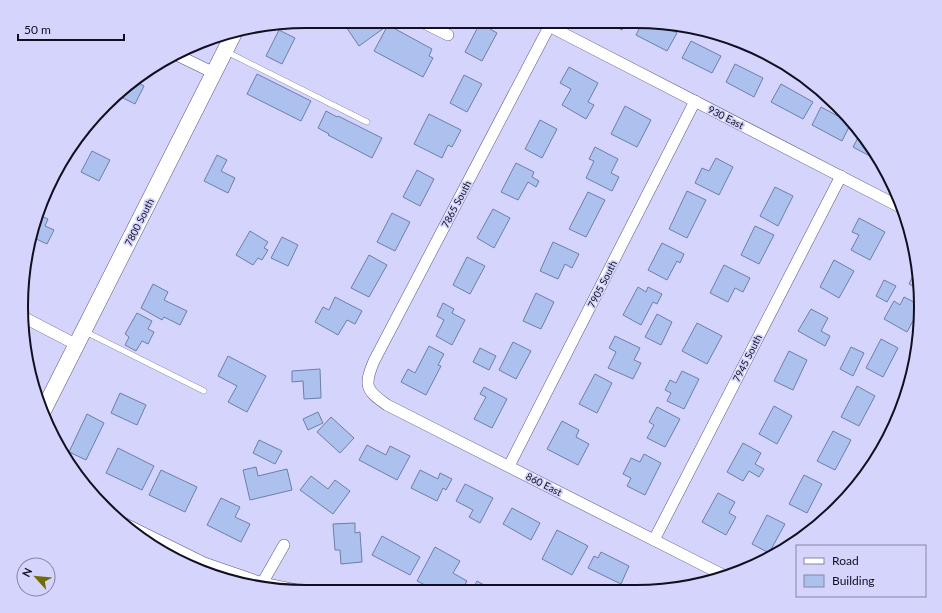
<svg xmlns="http://www.w3.org/2000/svg" width="942" height="613" font-family="Lato,sans-serif">
<rect width="100%" height="100%" fill="#d5d4fc"/>
<g fill="#adc1ef" stroke="#6d7ea9">
<polygon points="342,21 379,21 384,28 359,46"/>
<polygon points="480,23 497,33 482,61 465,52"/>
<polygon points="609,23 626,23 622,30"/>
<polygon points="642,23 658,23 677,33 667,51 636,35"/>
<polygon points="388,25 432,49 429,56 433,58 423,77 374,51"/>
<polygon points="279,30 295,38 282,64 266,56"/>
<polygon points="691,41 721,56 712,73 682,58"/>
<polygon points="735,64 763,78 754,97 726,82"/>
<polygon points="569,67 598,83 588,102 594,105 586,119 562,105 571,89 560,83"/>
<polygon points="257,74 311,101 301,121 247,94"/>
<polygon points="464,75 482,84 467,112 450,103"/>
<polygon points="135,81 144,86 135,104 119,96"/>
<polygon points="781,84 813,102 803,119 771,102"/>
<polygon points="625,106 651,120 637,147 611,134"/>
<polygon points="821,107 851,123 842,141 812,125"/>
<polygon points="326,111 337,117 338,116 382,138 372,158 328,135 329,134 318,128"/>
<polygon points="429,114 461,130 452,147 448,145 442,158 414,144"/>
<polygon points="540,120 557,129 542,158 525,149"/>
<polygon points="861,132 862,133 879,161 853,147"/>
<polygon points="595,147 618,159 611,173 619,177 612,191 586,178 594,161 589,159"/>
<polygon points="92,151 110,160 99,181 81,172"/>
<polygon points="217,155 227,160 221,171 235,178 228,193 204,181"/>
<polygon points="716,158 733,167 719,195 695,183 702,168 709,171"/>
<polygon points="516,163 534,172 532,177 539,181 536,187 528,182 518,200 501,192"/>
<polygon points="417,170 434,179 420,206 403,197"/>
<polygon points="775,187 793,196 778,226 760,216"/>
<polygon points="687,191 706,200 687,238 669,229"/>
<polygon points="588,192 605,200 586,237 569,229"/>
<polygon points="493,209 510,218 494,248 477,238"/>
<polygon points="392,213 410,222 395,251 377,242"/>
<polygon points="37,214 48,219 45,226 54,230 47,244 32,237"/>
<polygon points="859,218 885,232 870,260 851,250 859,235 852,232"/>
<polygon points="755,226 774,235 759,264 741,255"/>
<polygon points="250,231 268,242 264,248 268,250 262,260 258,258 253,265 236,255"/>
<polygon points="282,237 298,245 288,266 271,258"/>
<polygon points="553,242 579,254 572,268 565,264 558,279 540,271"/>
<polygon points="662,243 684,254 680,263 677,261 667,280 648,270"/>
<polygon points="369,255 387,265 369,297 351,288"/>
<polygon points="467,257 485,266 470,294 453,285"/>
<polygon points="834,260 854,271 839,298 820,287"/>
<polygon points="724,265 750,278 743,292 735,288 728,302 710,293"/>
<polygon points="917,267 920,288 920,290 909,284"/>
<polygon points="884,280 896,286 887,302 876,296"/>
<polygon points="153,284 168,292 164,300 187,311 180,325 164,317 162,320 141,308"/>
<polygon points="638,287 646,292 648,287 662,294 657,304 653,302 641,325 623,315"/>
<polygon points="536,293 554,302 541,329 523,321"/>
<polygon points="335,297 362,311 355,324 347,320 338,335 315,322 323,307 329,310"/>
<polygon points="904,297 920,305 920,308 907,332 884,319 894,301 900,305"/>
<polygon points="443,303 454,309 452,313 465,320 452,345 436,336 444,320 437,316"/>
<polygon points="811,309 828,318 821,331 830,336 825,346 798,331"/>
<polygon points="137,313 152,321 148,329 154,332 148,344 142,341 136,351 125,345 129,337 125,334"/>
<polygon points="657,314 672,322 661,345 645,337"/>
<polygon points="697,323 722,336 707,364 682,351"/>
<polygon points="615,336 640,348 634,360 641,363 633,379 608,368 616,352 609,348"/>
<polygon points="881,339 898,348 883,377 866,368"/>
<polygon points="513,342 531,351 516,379 499,370"/>
<polygon points="429,346 444,354 438,365 441,366 426,395 401,382 408,369 415,373"/>
<polygon points="851,347 864,353 853,376 840,369"/>
<polygon points="480,348 496,356 489,370 473,362"/>
<polygon points="789,351 807,360 793,390 774,381"/>
<polygon points="228,356 266,376 247,412 228,402 237,386 218,376"/>
<polygon points="320,369 321,398 304,399 303,381 292,382 292,371"/>
<polygon points="682,371 699,379 684,409 667,401 671,393 665,390 670,380 676,383"/>
<polygon points="595,374 612,383 597,413 579,404"/>
<polygon points="857,386 875,396 859,426 841,417"/>
<polygon points="484,387 507,399 492,428 474,419 486,397 480,394"/>
<polygon points="120,393 146,405 137,425 111,413"/>
<polygon points="774,406 792,416 777,444 759,434"/>
<polygon points="657,407 680,419 665,447 647,438 654,425 649,422"/>
<polygon points="318,412 323,423 308,430 303,419"/>
<polygon points="87,414 104,423 86,460 69,452"/>
<polygon points="331,417 354,438 340,453 317,432"/>
<polygon points="562,421 579,430 576,437 589,444 578,465 547,449"/>
<polygon points="833,431 851,440 835,470 817,461"/>
<polygon points="259,440 282,451 275,464 253,453"/>
<polygon points="743,443 761,453 755,464 764,469 759,477 749,471 743,481 727,472"/>
<polygon points="367,445 386,455 390,446 410,456 397,480 359,460"/>
<polygon points="118,448 154,466 142,490 106,473"/>
<polygon points="644,454 661,463 645,495 627,486 631,478 623,474 631,458 640,462"/>
<polygon points="256,467 258,476 287,469 292,490 250,500 243,470"/>
<polygon points="161,470 197,487 185,512 149,495"/>
<polygon points="420,470 438,479 440,473 452,479 446,490 443,488 437,501 411,488"/>
<polygon points="804,475 822,484 807,513 789,504"/>
<polygon points="311,476 328,489 335,480 350,491 333,514 300,490"/>
<polygon points="465,484 493,498 480,523 469,517 473,510 456,501"/>
<polygon points="718,493 735,502 729,513 736,517 726,535 702,522"/>
<polygon points="221,498 240,507 235,517 250,524 241,542 207,525"/>
<polygon points="512,508 540,523 531,540 503,524"/>
<polygon points="767,515 785,524 769,553 752,544"/>
<polygon points="355,523 355,533 360,532 362,562 341,564 340,550 335,550 333,524"/>
<polygon points="557,530 588,546 572,575 542,559"/>
<polygon points="382,536 420,557 410,575 372,555"/>
<polygon points="435,547 460,561 453,573 467,581 462,590 435,590 417,581"/>
<polygon points="601,552 629,566 621,584 588,568 594,556 598,558"/>
<polygon points="477,581 495,591 472,591"/>
</g>
<g fill="none" stroke-linecap="round" stroke-linejoin="round">
<defs>
<g id="service">
<polyline points="225,51 367,122"/>
<polyline points="84,331 204,391"/>
</g>
<g id="minor">
<polyline points="422,22 448,35"/>
<path d="M551 23 374 361C364 385 365 390 387 405L725 576"/>
<polyline points="549,26 902,208"/>
<polyline points="177,55 214,73"/>
<polyline points="25,318 77,345"/>
<polyline points="509,466 695,101"/>
<polyline points="117,520 204,563 236,574 262,583 296,590"/>
<polyline points="654,540 841,176"/>
<polyline points="260,587 284,545"/>
</g>
<polyline id="secondary" points="43,411 234,33"/>
</defs>
<use href="#service" stroke="#595681" stroke-width="6"/>
<use href="#minor" stroke="#595681" stroke-width="12"/>
<use href="#secondary" stroke="#595681" stroke-width="17"/>
<use href="#service" stroke="#fff" stroke-width="5.5"/>
<use href="#minor" stroke="#fff" stroke-width="11"/>
<use href="#secondary" stroke="#fff" stroke-width="16"/>
</g>
<g text-anchor="middle" stroke-width="3.5" stroke-linejoin="round" paint-order="stroke">
<g font-size="10" fill="#110f20" stroke="#d5d4fc">
<text transform="translate(726 117) rotate(27)" y="4">930 East</text>
<text transform="translate(456 204) rotate(-62)" y="4">7865 South</text>
<text transform="translate(139 222) rotate(-63)" y="4">7800 South</text>
<text transform="translate(602 284) rotate(-63)" y="4">7905 South</text>
<text transform="translate(747 358) rotate(-63)" y="4">7945 South</text>
<text transform="translate(544 484) rotate(27)" y="4">860 East</text>
</g>
</g>
<path d="M0 0H942V613H0ZM306 28H636A278 278 0 0 1 914 306V307A278 278 0 0 1 636 585H306A278 278 0 0 1 28 307V306A278 278 0 0 1 306 28Z" fill="#d5d4fc" fill-rule="evenodd"/>
<path fill="none" stroke="#110f20" stroke-width="2" d="M306 28H636A278 278 0 0 1 914 306V307A278 278 0 0 1 636 585H306A278 278 0 0 1 28 307V306A278 278 0 0 1 306 28Z"/>
<rect x="796" y="545" width="130" height="52" fill="#d5d4fc" stroke="#8785a4"/>
<rect x="804" y="558" width="20" height="6" fill="#ffffff" stroke="#8785a4"/>
<text x="832" y="565" font-size="12" fill="#110f20">Road</text>
<rect x="804" y="575" width="20" height="12" fill="#adc1ef" stroke="#8785a4"/>
<text x="832" y="585" font-size="12" fill="#110f20">Building</text>
<g transform="translate(36 577) rotate(297)"><circle r="19" fill="#d5d4fc" stroke="#8785a4"/>
<path d="M0-3L7 15L0 10L-7 15Z" fill="#706c09"/>
<text y="-6" font-size="11" font-weight="bold" text-anchor="middle" fill="#110f20">N</text>
</g>
<path d="M18 34v6h106v-6" fill="none" stroke="#110f20" stroke-width="2"/>
<text x="24" y="34" font-size="12" fill="#110f20" stroke="#d5d4fc" stroke-width="3" paint-order="stroke">50 m</text>
</svg>
